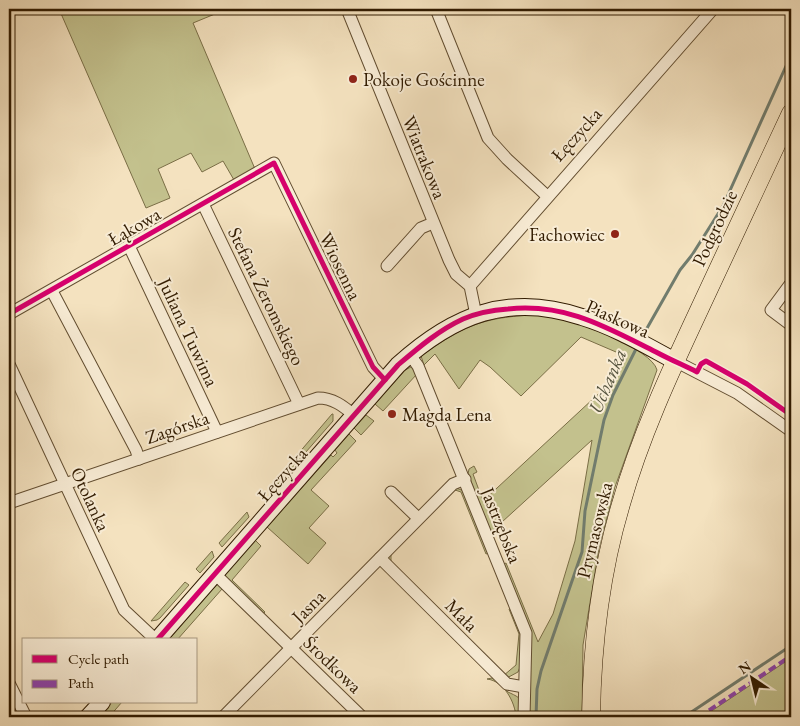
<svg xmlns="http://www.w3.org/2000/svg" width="800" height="726" font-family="'EB Garamond',serif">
<rect width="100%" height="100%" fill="#f4e2bf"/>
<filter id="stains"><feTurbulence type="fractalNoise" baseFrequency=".004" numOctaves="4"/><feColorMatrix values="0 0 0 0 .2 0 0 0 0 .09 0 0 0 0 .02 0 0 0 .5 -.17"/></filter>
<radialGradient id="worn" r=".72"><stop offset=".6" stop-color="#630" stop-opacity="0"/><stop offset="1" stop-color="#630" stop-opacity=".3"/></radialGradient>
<g fill="#c3c18d" stroke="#7a6e46">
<polygon points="59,9 227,9 193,23 255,169 234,180 223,161 202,172 191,153 158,169 170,198 146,208"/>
<path d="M531 315C538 316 546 315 554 317 575 320 652 349 657 370L615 487 599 548 583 645 582 717H529L531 634 504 564 506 563 538 642 553 614 575 541 592 440 491 532 468 474 469 469 474 466 477 472 473 474 483 501 608 385 623 355 581 337 521 396 490 367 480 360 459 389 435 354 424 365 421 356C462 327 480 318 531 315Z"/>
<polygon points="411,367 417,374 383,411 375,404 405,370"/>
<polygon points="332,414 333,414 333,421 278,484 275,481"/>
<polygon points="366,415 374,421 361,435 354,428"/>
<polygon points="349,434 356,441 311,490 329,506 309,528 326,543 308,564 267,527 331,455 333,457 337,453 335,450"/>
<polygon points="456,488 464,491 489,553 486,554 461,492 452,489"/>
<polygon points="247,512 249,517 222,547 219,543"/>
<polygon points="255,540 261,546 232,580 265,612 263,614 227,580 225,574"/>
<polygon points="212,551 214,557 200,573 196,569"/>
<polygon points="391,553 391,564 503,676 516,665 519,634 509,609 511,608 521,634 520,667 518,672 505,679 389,563 388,558"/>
<polygon points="185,582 189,585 160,618 157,620 151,621"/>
<polygon points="217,584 222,589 177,640 168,640"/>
<polygon points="791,658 791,717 702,717 713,710"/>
<path d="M492 678C499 681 502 687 508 692 512 694 515 695 519 698V717H516C515 702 504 681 487 679Z"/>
<polygon points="112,702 122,702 109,717 99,717"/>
</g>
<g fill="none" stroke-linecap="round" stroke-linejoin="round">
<g stroke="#717c6d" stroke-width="3">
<polyline points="642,337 680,270 692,255 723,206 791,55"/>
<polyline points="536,717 537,689 541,671 582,552 585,511 604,420 613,395 637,347"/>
<polyline points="684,717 786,649 791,638"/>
</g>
<defs>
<g id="minor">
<polyline points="347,9 449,260 456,274 470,286 476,315"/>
<polyline points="436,9 488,138 507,159 547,196"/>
<polyline points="203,204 299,404"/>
<polyline points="129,246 217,432"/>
<polyline points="387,266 421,228 433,223"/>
<polyline points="791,283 771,310 791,325"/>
<polyline points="470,286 713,9"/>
<polyline points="52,291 136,450 139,459"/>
<polyline points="9,314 274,163 373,367 385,380"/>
<polyline points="410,355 418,366 526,633 524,717"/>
<polyline points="675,361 737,393 791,431"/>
<polyline points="9,364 124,610 156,640"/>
<polyline points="391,492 418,518"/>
<path d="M9 503 318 398C333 398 343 406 354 415"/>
<polyline points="380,558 507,684 524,687"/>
<polyline points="215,574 362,717"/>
<polyline points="9,683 26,717"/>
<polyline points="223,717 453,484 465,479"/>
</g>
<g id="secondary">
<path d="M157 640 398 365C453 315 509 292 582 317 615 327 645 345 675 361"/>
<polyline points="88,717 102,702"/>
</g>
<path id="primary" d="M591 717C592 645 600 574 621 504 640 437 670 372 700 308 730 243 761 178 791 113"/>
</defs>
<use href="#minor" stroke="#624d30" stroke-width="13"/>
<use href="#secondary" stroke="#311b00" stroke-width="18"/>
<use href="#primary" stroke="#311b00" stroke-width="19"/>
<use href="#minor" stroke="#f8ecd5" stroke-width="11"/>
<use href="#secondary" stroke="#f8ecd5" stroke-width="16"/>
<use href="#primary" stroke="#f4e2bf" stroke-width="18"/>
<polyline stroke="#8e44ad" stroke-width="4" stroke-dasharray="8 4" stroke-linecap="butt" points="699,717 791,656"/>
<defs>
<g id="cycleway">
<polyline points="9,314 274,163 373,367 385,380"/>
<path d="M157 640 398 365C418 348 439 330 463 319 477 313 493 310 508 309 566 303 606 327 656 352 669 359 683 365 697 372L701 364 706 361 747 384 791 415"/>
</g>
</defs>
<use href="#cycleway" stroke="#f8ecd5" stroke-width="8"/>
<use href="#cycleway" stroke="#d6006c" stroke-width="5"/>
</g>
<g fill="#8f2418" stroke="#f8ecd5" stroke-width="2">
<circle cx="353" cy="79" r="5"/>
<circle cx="615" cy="234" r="5"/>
<circle cx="392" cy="414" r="5"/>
</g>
<g text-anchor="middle" stroke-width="4" stroke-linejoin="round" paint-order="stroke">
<g font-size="19" fill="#311b00" stroke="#f8ecd5" text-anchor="start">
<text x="363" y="86">Pokoje Gościnne</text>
<text x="605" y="241" text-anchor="end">Fachowiec</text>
<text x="402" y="421">Magda Lena</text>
</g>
<g font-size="19" fill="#311b00" stroke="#f8ecd5">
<text transform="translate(576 134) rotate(-48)" y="7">Łęczycka</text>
<text transform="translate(425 157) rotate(68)" y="7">Wiatrakowa</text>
<text transform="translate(134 226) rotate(-30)" y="7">Łąkowa</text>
<text transform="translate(714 228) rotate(-65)" y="7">Podgrodzie</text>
<text transform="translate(341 266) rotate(64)" y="7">Wiosenna</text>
<text transform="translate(267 296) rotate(64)" y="7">Stefana Żeromskiego</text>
<text transform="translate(618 318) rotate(24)" y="7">Piaskowa</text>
<text transform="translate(189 332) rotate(65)" y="7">Juliana Tuwima</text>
<text transform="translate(177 427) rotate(-19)" y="7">Zagórska</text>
<text transform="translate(282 474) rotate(-49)" y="7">Łęczycka</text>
<text transform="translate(91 499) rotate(65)" y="7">Otolanka</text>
<text transform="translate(502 525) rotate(68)" y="7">Jastrzębska</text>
<text transform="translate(594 530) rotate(-76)" y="7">Prymasowska</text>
<text transform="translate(308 606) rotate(-45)" y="7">Jasna</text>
<text transform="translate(462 615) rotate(45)" y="7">Mała</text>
<text transform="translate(333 664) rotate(44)" y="7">Środkowa</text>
</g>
<g font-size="20" font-style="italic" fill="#56543f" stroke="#f8ecd5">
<text transform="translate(607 381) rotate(-67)" y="7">Uchanka</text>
</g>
</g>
<rect width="800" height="726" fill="none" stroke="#f4e2bf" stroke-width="30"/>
<rect x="10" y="10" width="780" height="706" fill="none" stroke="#311b00" stroke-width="2.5"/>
<rect x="15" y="15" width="770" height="696" fill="none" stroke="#311b00"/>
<rect x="22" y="638" width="175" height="65" fill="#f8ecd5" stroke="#a89880"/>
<rect x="32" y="655" width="25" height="8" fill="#d6006c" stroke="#a89880"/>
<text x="68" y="664" font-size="15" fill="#311b00">Cycle path</text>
<rect x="32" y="680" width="25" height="8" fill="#8e44ad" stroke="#a89880"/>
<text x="68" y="688" font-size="15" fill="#311b00">Path</text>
<g transform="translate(752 678) rotate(325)" stroke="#f8ecd5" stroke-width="4" paint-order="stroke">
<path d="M0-4L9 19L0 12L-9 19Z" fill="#311b00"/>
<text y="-8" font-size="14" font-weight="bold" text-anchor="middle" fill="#311b00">N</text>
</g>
<rect width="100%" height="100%" filter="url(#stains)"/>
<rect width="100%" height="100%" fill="url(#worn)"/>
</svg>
